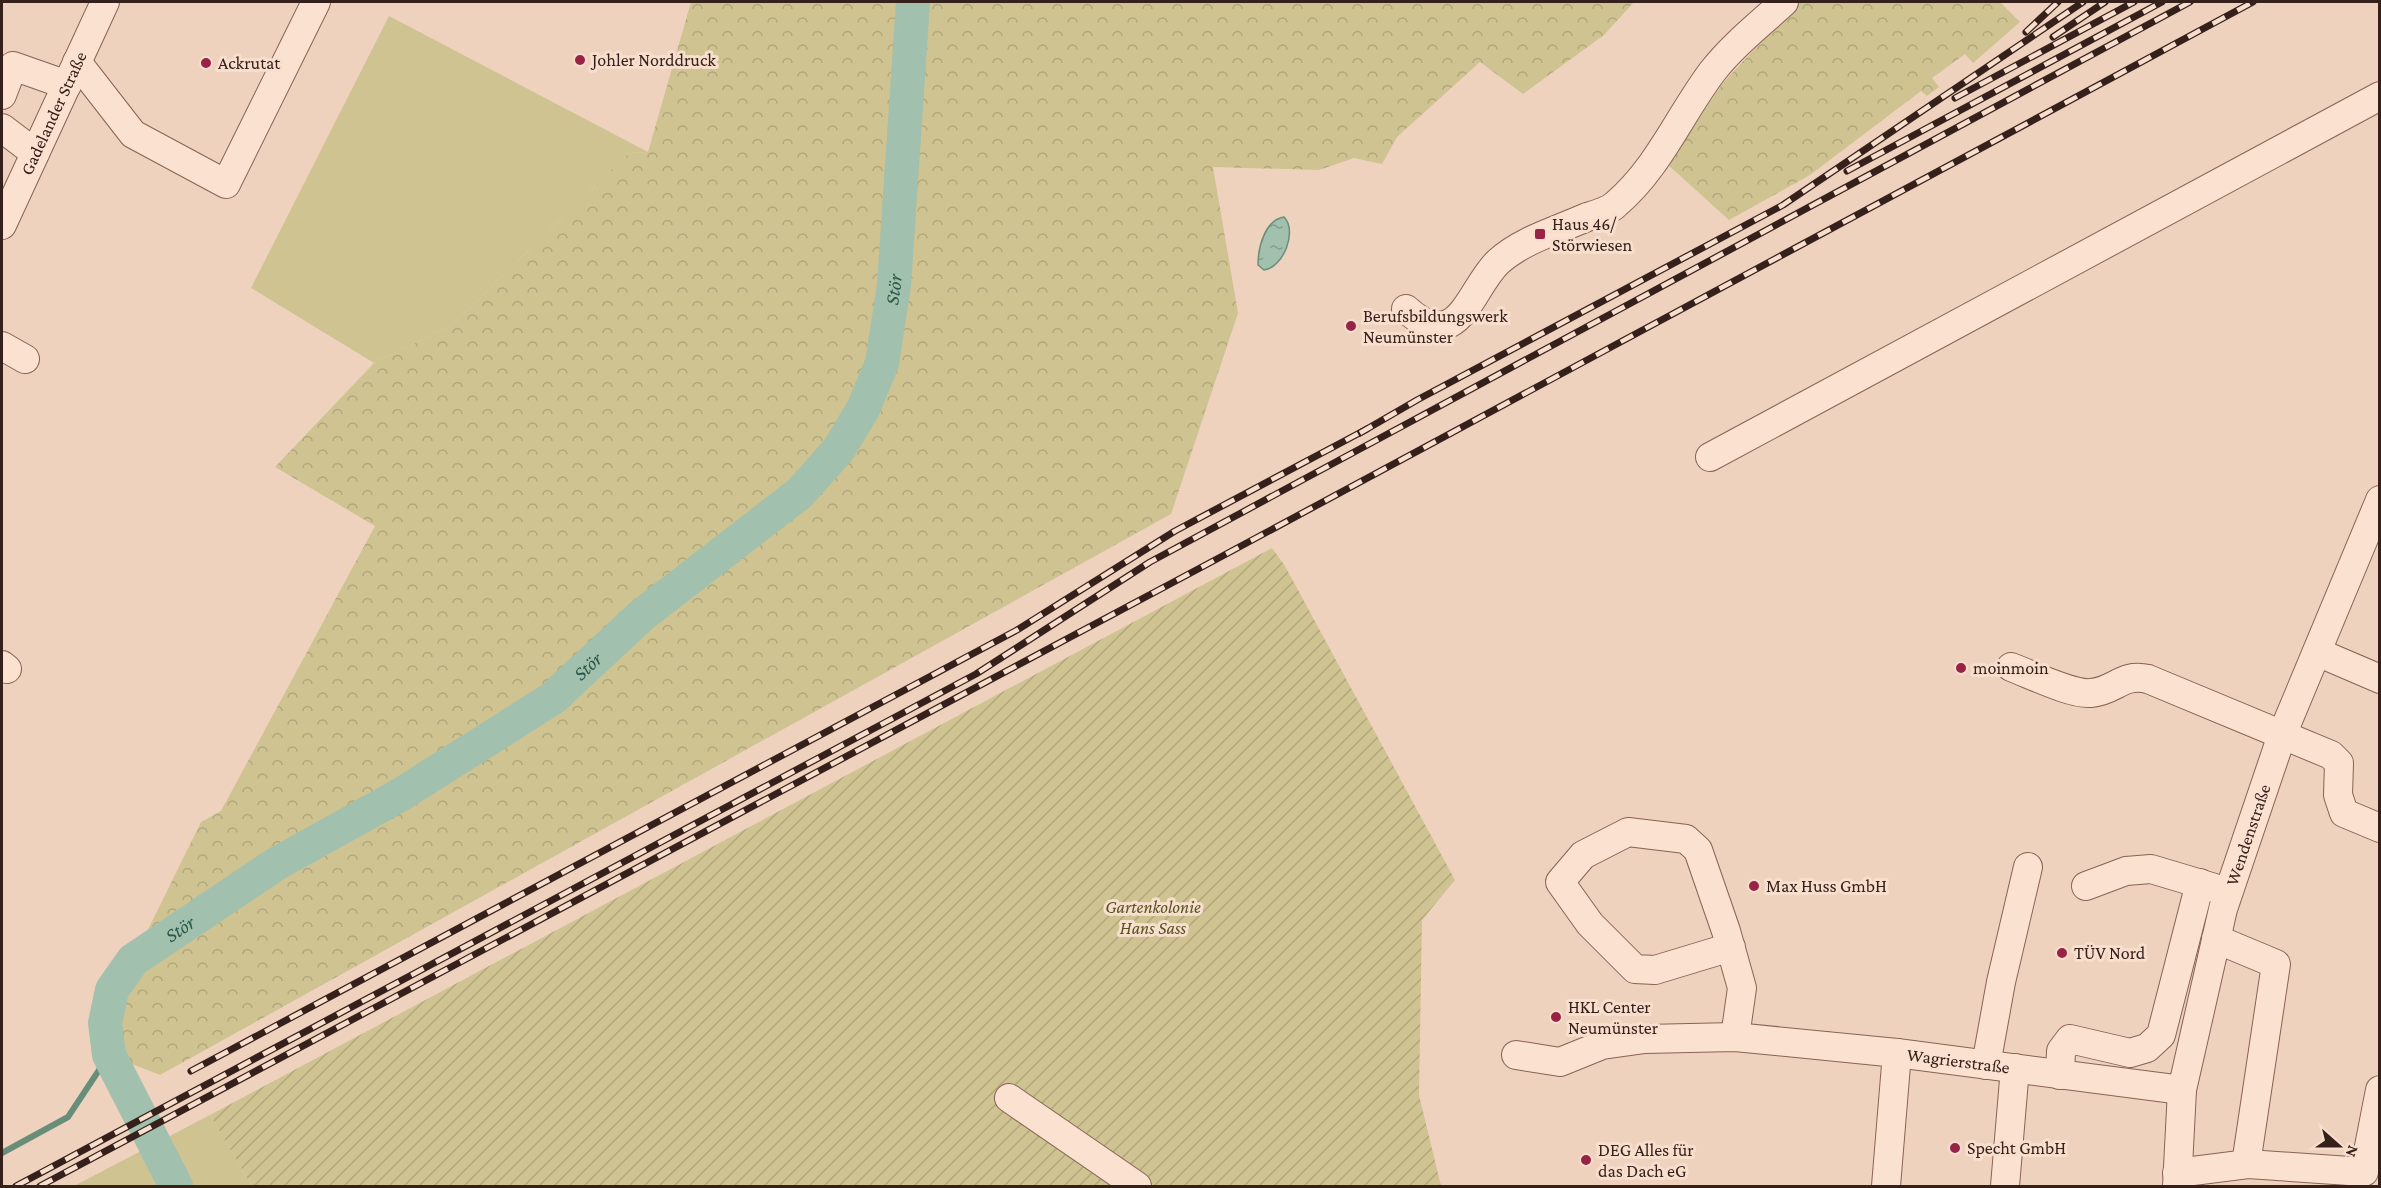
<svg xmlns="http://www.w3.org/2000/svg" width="2381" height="1188" font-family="'Crimson Pro',serif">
<defs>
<pattern id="forest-crowns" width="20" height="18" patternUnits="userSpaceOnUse" patternTransform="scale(1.5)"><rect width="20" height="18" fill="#cec391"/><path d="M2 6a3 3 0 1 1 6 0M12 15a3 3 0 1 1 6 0" fill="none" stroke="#b2a77c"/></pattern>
<pattern id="garden-furrows" width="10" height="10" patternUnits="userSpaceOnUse" patternTransform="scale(1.5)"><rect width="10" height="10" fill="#cec391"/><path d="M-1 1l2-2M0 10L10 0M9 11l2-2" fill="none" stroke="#b2a77c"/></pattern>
<pattern id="water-ripples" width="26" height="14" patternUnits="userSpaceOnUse" patternTransform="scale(1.5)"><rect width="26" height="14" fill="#a1c0ae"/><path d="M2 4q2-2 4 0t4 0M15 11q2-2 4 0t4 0" fill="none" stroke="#849c8d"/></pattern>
</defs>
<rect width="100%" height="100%" fill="#efd2bd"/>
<g fill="#cec391">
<polygon points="389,16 648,152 629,153 452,325 374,363 251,288"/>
<polygon points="210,1115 252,1186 74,1186"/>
</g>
<g fill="url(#forest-crowns)">
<polygon points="691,2 1634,2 1604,35 1523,94 1480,62 1397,137 1382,164 1354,158 1319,170 1213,167 1238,313 1171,514 160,1075 109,1055 105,1023 112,990 133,960 201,822 221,811 375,526 275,467 374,363 452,325 629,153 648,152"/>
<polygon points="1798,2 2000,2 2020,22 1973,63 1965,54 1932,78 1939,87 1927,96 1921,91 1810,175 1729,220 1667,164 1723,83"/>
</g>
<polygon fill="url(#garden-furrows)" points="1272,548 1285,566 1455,880 1422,920 1419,1095 1441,1186 252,1186 210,1115"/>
<path fill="url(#water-ripples)" stroke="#688e7a" stroke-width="1.5" d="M1284 217C1298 231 1283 268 1264 270L1258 265C1258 247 1265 220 1284 217Z"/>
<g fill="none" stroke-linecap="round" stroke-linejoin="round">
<polyline stroke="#688e7a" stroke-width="6" points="2,1153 68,1117 109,1055"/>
<path stroke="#a1c0ae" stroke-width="34" id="s1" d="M176 1186 109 1055 105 1023 112 990 133 960 276 864 400 795 553 698 642 615 800 493 839 449 863 409 882 363 894 285 913 2"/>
<defs>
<g id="minor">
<polyline points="77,62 133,134 226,184 316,2"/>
<polyline points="2,95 13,66 67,85"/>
<polyline points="2,128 35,153"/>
<path id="s2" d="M2 225 105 2"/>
<path d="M1406 309C1459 357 1469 290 1498 262 1522 240 1558 230 1587 217 1597 214 1609 211 1616 204 1659 167 1679 116 1712 72 1732 46 1760 24 1784 2"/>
<polyline points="2,346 25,359"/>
<polyline points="1710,457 2380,96"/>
<polyline points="2317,652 2380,679"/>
<polyline points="2,665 7,669"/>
<path d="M2011 667C2030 674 2072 695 2091 693 2116 691 2121 673 2148 679L2331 755 2339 763 2338 795 2344 813 2380 828"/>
<polyline points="2086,886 2126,871 2151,869 2218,889"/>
<polyline points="2216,939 2276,964 2246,1164"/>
<polyline points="1731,947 1655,970 1635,969 1590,924 1560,882 1583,855 1628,832 1686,839 1698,850 1726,931 1742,988 1735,1037"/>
<path id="s3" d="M1516 1055 1560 1062 1602 1045 1645 1039 1735 1037 1897 1053 2182 1090"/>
<polyline points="1986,1065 2001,982 2028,867"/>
<polyline points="2060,1075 2061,1051 2070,1039 2130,1053 2147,1048 2161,1035 2200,883"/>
<polyline points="1009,1098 1137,1186"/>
<polyline points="2177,1173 2248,1164 2364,1172 2380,1090"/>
<polyline points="1886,1186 1897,1053"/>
<polyline points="2005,1186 2015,1068"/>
<path id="s4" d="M2177 1186 2182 1090 2223 909 2282 735 2380 500"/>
</g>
</defs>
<use href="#minor" stroke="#886255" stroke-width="30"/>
<use href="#minor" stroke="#fae1d0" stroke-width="28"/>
<defs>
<g id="rail">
<polyline points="2026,32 2058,2"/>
<polyline points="2053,37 2105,2"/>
<polyline points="1955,98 2134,2"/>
<polyline points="1847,171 2162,2"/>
<polyline points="1360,433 1417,400 1783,205 2083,2"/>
<polyline points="191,1071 1017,630 1175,531 1367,429"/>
<polyline points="16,1186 976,674 1150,562 2190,2"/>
<polyline points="40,1186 1215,560 2253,2"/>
</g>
</defs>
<use href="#rail" stroke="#36201b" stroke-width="7"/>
<use href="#rail" stroke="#f7decd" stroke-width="4.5" stroke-dasharray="14" stroke-linecap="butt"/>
</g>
<g fill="#992346" stroke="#f7decd" stroke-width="2">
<circle cx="580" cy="60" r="6"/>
<circle cx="206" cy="63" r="6"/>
<rect x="1534" y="228" width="12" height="12" rx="3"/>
<circle cx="1351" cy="326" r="6"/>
<circle cx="1961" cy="668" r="6"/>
<circle cx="1754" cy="886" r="6"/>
<circle cx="2062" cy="953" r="6"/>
<circle cx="1556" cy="1017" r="6"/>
<circle cx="1955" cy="1148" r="6"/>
<circle cx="1586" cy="1160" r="6"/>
</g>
<g text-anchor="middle" stroke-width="6" stroke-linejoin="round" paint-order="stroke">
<g font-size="18" fill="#36201b" stroke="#f7decd" text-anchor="start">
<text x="592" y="66">Johler Norddruck</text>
<text x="218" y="69">Ackrutat</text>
<text x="1552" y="230">Haus 46/<tspan x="1552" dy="21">Störwiesen</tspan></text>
<text x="1363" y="322">Berufsbildungswerk<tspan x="1363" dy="21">Neumünster</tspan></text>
<text x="1973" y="674">moinmoin</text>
<text x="1766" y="892">Max Huss GmbH</text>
<text x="2074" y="959">TÜV Nord</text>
<text x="1568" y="1013">HKL Center<tspan x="1568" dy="21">Neumünster</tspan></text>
<text x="1967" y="1154">Specht GmbH</text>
<text x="1598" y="1156">DEG Alles für<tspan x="1598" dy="21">das Dach eG</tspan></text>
</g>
<g font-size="18" fill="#36201b" stroke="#f7decd">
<text dy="6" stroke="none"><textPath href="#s2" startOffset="123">Gadelander Straße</textPath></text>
<text dy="6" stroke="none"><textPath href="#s4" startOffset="360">Wendenstraße</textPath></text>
<text dy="6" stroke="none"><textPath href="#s3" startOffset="448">Wagrierstraße</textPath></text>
</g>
<g font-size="18" font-style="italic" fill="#545221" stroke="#f7decd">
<text x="1153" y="913">Gartenkolonie<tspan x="1153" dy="21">Hans Sass</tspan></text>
</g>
<g font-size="20" font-style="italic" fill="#295747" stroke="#f7decd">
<text dy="7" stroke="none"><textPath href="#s1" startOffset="1296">Stör</textPath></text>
<text dy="7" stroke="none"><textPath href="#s1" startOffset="792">Stör</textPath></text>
<text dy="7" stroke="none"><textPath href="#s1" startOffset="306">Stör</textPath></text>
</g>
</g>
<rect width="2381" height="1188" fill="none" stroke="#36201b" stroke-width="6"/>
<g transform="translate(2339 1146) rotate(111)" stroke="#f7decd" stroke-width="4.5" paint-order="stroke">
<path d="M0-4.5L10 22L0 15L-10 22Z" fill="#36201b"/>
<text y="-9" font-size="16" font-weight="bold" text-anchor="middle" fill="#36201b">N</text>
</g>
</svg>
